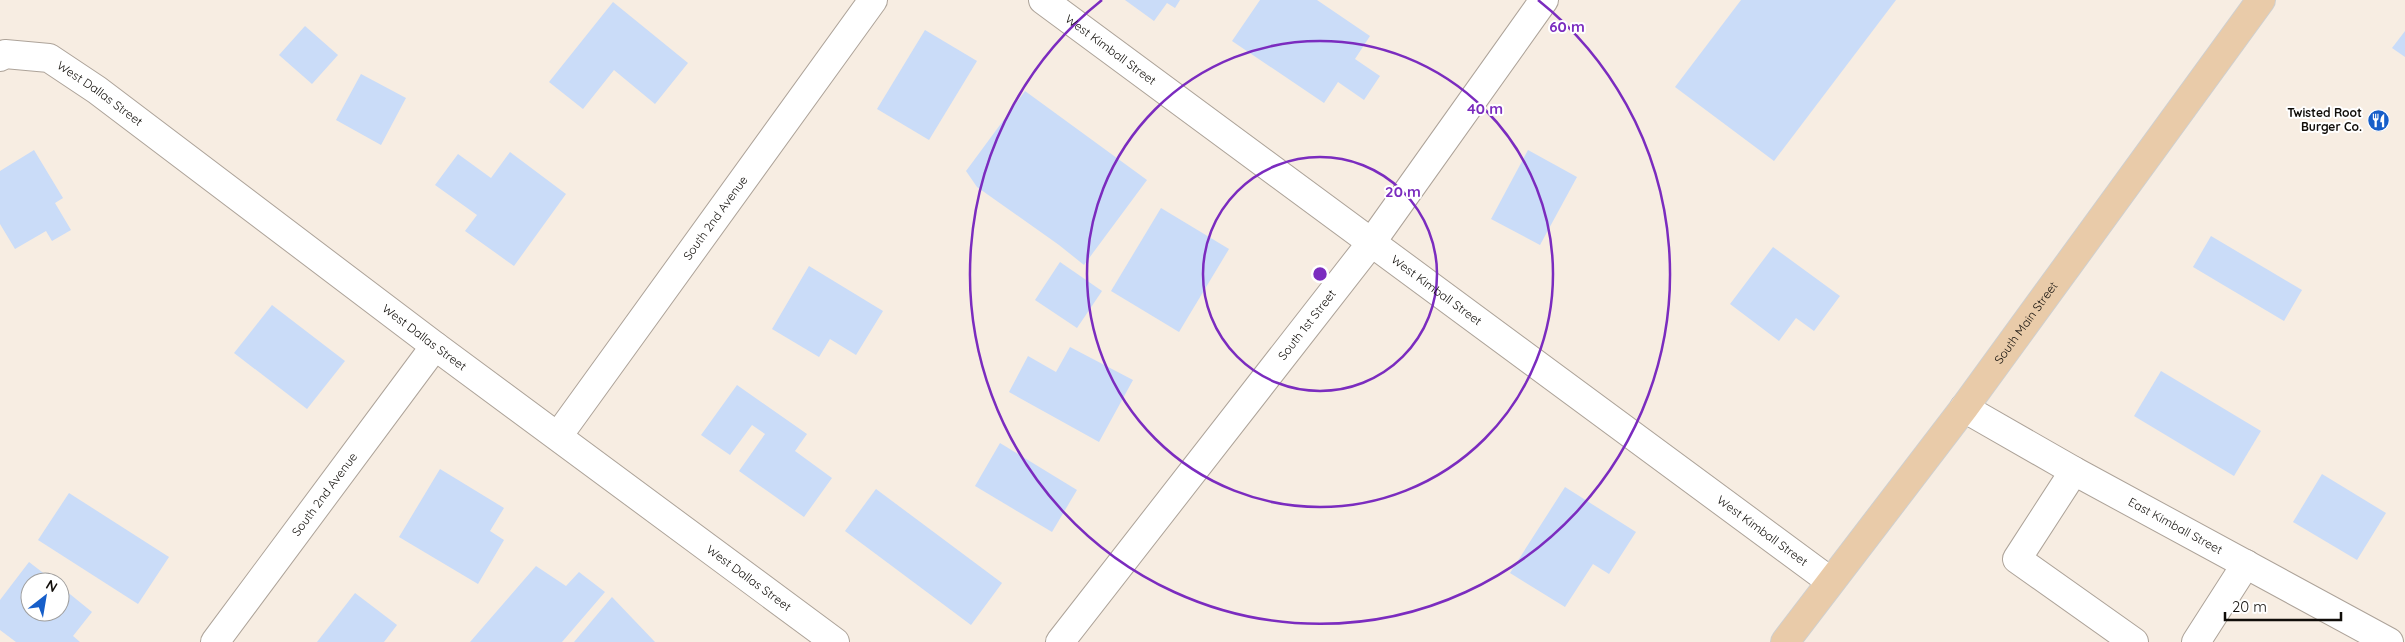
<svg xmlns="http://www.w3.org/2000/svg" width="2405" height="642" font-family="Quicksand,sans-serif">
<rect width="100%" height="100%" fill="#f7ede2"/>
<g fill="#cadcf8">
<polygon points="1125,0 1180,0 1175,8 1167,3 1154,21"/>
<polygon points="1260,0 1317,0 1370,36 1355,59 1380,76 1364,100 1338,82 1324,103 1232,41"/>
<polygon points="1741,0 1896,0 1774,161 1675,87"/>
<polygon points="613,2 688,63 655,104 614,70 583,109 549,82"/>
<polygon points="305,26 338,55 312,84 279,55"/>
<polygon points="925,30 977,61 929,140 877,109"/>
<polygon points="2405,31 2405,57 2392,48"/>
<polygon points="361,74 406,98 381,145 336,120"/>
<polygon points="1025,91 1147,180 1084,265 1059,245 977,187 966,171"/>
<polygon points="34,150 63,198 55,203 71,230 52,241 46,231 15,249 0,224 0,171"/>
<polygon points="1528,150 1577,177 1540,245 1491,219"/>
<polygon points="510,152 566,194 514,266 465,231 477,215 435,185 458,154 491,178"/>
<polygon points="1161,208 1229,249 1179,332 1111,291"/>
<polygon points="2211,236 2302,290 2284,321 2193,267"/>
<polygon points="1773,247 1840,296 1814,331 1796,318 1779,341 1730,304"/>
<polygon points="1060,262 1102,291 1077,328 1035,300"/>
<polygon points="809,266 883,311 856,355 830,339 819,357 772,329"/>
<polygon points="272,305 345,361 307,409 234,353"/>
<polygon points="1070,347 1133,380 1099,442 1009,392 1028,356 1056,372"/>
<polygon points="2161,371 2261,431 2234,476 2134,416"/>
<polygon points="737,385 807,434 795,451 832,478 804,517 739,471 765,434 752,425 730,455 701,435"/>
<polygon points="1000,443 1077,490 1052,532 975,486"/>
<polygon points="440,469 504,508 490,531 504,540 478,584 399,537"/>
<polygon points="2322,474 2386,513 2357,560 2293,522"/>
<polygon points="1565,487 1636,532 1609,574 1593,564 1565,607 1510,573"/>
<polygon points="876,489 1002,583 971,625 845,531"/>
<polygon points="69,493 169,557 138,604 38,540"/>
<polygon points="29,562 55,582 30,582 30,612 60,612 60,586 92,612 73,636 80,642 16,642 0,630 0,600"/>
<polygon points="536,566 566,586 579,572 605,592 562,642 470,642"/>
<polygon points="355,593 397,625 384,642 317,642"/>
<polygon points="612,597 655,642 574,642"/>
</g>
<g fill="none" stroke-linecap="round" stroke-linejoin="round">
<defs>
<g id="minor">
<path id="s1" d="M1043 0 1830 581"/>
<path id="s2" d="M0 57 5 54 49 58 97 90 435 346 835 642"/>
<path id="s3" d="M1964 408 2074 471 2389 642"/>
<path id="s4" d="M558 436 873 0"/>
<polyline points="2074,471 2017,559 2134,642"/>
<path id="s5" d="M215 642 435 346"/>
<path id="s6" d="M1060 642 1371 243 1544 0"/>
<polyline points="2196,642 2246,564"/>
</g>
<g id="major">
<path id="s7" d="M1785 642 1964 408 2261 0"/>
</g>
</defs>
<use href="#minor" stroke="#ada399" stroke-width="30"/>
<use href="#major" stroke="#cfcfce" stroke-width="30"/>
<use href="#minor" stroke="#fff" stroke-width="28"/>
<use href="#major" stroke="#e9cba9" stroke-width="28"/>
</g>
<g fill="none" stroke="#7b2cbf" stroke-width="2.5">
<circle cx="1320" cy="274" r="117"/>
<circle cx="1320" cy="274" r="233"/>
<path d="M1538 0A350 350 0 1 1 1102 0"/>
</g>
<defs>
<symbol id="restaurant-disc" viewBox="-11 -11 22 22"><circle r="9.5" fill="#165ec9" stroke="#fff"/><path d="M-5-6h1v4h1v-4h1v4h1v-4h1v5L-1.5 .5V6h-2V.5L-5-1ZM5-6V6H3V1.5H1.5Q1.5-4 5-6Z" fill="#fff"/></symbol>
</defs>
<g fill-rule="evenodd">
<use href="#restaurant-disc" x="2366" y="108" width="25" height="25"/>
</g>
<g text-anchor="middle" stroke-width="4" stroke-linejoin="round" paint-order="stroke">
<g font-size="12" fill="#100d09" stroke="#fff">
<text dy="4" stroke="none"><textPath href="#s1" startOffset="84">West Kimball Street</textPath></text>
<text dy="4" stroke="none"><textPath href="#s2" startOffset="112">West Dallas Street</textPath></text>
<text dy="4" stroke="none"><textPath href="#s4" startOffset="269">South 2nd Avenue</textPath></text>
<text dy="4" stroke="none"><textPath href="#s1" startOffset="489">West Kimball Street</textPath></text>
<text dy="4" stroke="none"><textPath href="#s7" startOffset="400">South Main Street</textPath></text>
<text dy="4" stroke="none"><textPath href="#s6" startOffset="402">South 1st Street</textPath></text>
<text dy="4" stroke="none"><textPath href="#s2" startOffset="518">West Dallas Street</textPath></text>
<text dy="4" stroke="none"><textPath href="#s5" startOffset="184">South 2nd Avenue</textPath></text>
<text dy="4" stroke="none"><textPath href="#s3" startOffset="242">East Kimball Street</textPath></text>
<text dy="4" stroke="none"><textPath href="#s1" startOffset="894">West Kimball Street</textPath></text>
<text dy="4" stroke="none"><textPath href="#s2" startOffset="922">West Dallas Street</textPath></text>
</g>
<g font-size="12" font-weight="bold" fill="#100d09" stroke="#fff" text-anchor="end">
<text x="2362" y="117">Twisted Root<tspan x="2362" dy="14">Burger Co.</tspan></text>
</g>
</g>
<circle cx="1320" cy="274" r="8" fill="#7b2cbf" stroke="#fff" stroke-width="2.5"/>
<g font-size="15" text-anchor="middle" font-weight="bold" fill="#7b2cbf" stroke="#fff" stroke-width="4" stroke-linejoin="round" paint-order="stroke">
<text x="1567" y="32">60 m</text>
<text x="1485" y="114">40 m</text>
<text x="1403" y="197">20 m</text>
</g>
<g transform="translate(45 597) rotate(31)"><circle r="24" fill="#ffffff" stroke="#9f9e9d"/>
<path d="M0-4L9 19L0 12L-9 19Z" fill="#165ec9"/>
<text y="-8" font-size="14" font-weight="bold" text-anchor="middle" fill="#100d09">N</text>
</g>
<path d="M2225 612v8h116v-8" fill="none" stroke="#100d09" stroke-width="2.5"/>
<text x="2232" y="612" font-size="15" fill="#100d09" stroke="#ffffff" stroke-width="4" paint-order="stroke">20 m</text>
</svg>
